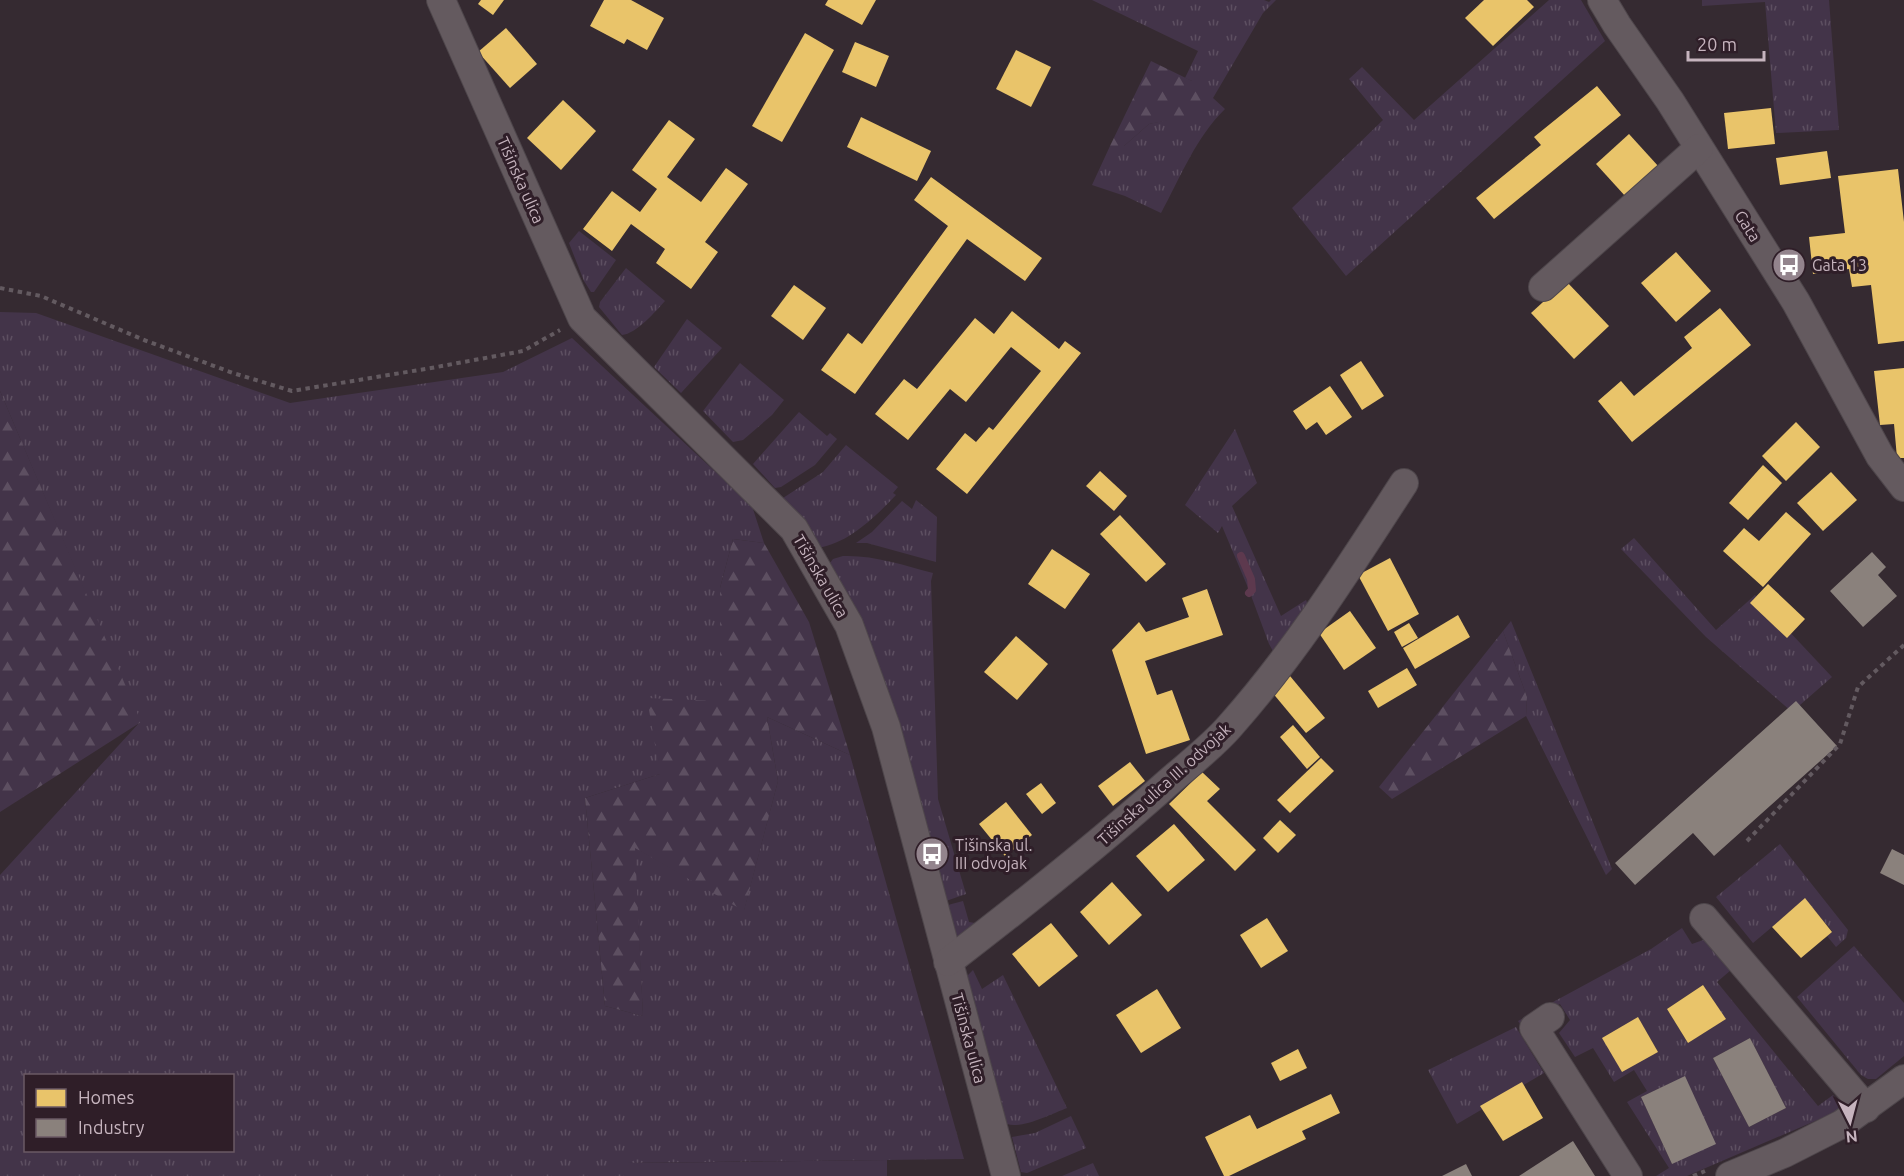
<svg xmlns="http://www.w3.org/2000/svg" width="1904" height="1176" font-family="Ubuntu,sans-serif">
<defs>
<pattern id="grass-tufts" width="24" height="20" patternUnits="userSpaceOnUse" patternTransform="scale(1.5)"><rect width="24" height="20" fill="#433449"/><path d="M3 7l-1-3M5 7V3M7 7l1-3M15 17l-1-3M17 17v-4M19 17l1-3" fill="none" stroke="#5d4f61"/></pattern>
<pattern id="forest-firs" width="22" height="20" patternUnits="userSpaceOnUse" patternTransform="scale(1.5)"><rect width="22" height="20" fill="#433449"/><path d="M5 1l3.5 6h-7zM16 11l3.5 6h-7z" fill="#5d4f61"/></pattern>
</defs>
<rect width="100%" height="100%" fill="#352a31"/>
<g fill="url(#grass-tufts)" fill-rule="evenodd">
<path d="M1092 0H1264L1269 2 1271 0H1276L1263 13 1213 98 1225 109C1196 137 1180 178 1161 213L1125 196 1092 185 1110 146H1124L1149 124 1167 120 1192 81 1185 78 1198 51Z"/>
<polygon points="1549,0 1581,0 1605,41 1346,276 1292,208 1383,120 1349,79 1362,67 1414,120"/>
<polygon points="1702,0 1829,0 1839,130 1776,133 1765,2 1702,6"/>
<polygon points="579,231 616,260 594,292 591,292 584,281 569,243"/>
<path d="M626 268 665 301C656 311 636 334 622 335L599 307 600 302Z"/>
<path d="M0 312 36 313 290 403 503 372 572 338 752 506 764 543 733 539 720 588V701L660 774 585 798 605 1006 643 1016 634 847 744 910 778 781 767 717 850 755 964 1159 627 1163V1176H0V875L140 722 0 391ZM26 1076H232V1150H26Z"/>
<polygon points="687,319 722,348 681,393 654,367"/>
<polygon points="740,363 784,400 772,415 743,440 733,442 703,411"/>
<polygon points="799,412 827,436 830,433 837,439 815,465 781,487 775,488 753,464"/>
<polygon points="1235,429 1257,483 1232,506 1281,616 1306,600 1311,612 1278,660 1269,644 1249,590 1222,526 1218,533 1185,505"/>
<path d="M846 445 898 487 893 493 896 495C875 517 849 543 818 548L783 498 823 472Z"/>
<polygon points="916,500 937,517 936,562 867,543 856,543 872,532 902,501 912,509"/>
<polygon points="1634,538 1716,630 1755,595 1832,677 1792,712 1706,637 1621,549"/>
<path d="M843 556C874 555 903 565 933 573L931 581 938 799 966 894 946 901 830 563 833 559Z"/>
<polygon points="1511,621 1612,869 1606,875 1526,716 1527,697 1503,631"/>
<polygon points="1780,844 1848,930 1846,938 1836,947 1827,936 1832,931 1805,899 1753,943 1716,897"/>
<polygon points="963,901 969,922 975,923 978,932 956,937 948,905"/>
<path d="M1682 928 1692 944 1706 939 1731 970 1717 982 1818 1106 1833 1095 1840 1105 1836 1112 1687 1176H1656L1669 1168 1627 1102 1647 1091 1634 1070 1614 1082 1593 1048 1575 1057 1559 1033 1570 1020 1560 1004 1520 1024 1518 1021 1651 949ZM1703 985 1725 1019 1688 1043 1667 1009ZM1638 1017 1658 1052 1622 1071ZM1750 1038 1786 1108 1749 1127 1713 1058ZM1684 1077 1672 1164 1641 1097Z"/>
<polygon points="1854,946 1904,1003 1904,1056 1876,1079 1868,1079 1861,1075 1797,997"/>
<path d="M973 970 982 989 1003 975 1067 1108C1051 1114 1023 1129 1007 1124L967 976Z"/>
<polygon points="1516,1027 1544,1073 1457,1124 1428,1070"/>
<polygon points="1071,1116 1086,1148 1027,1173 1021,1172 1012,1137 1035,1133"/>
<polygon points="1093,1163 1099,1176 1062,1176"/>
</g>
<g fill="url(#forest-firs)">
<polygon points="1151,61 1192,81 1213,98 1186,117 1149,124 1124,146 1110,146"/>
<polygon points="0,391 141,722 0,812"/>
<polygon points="733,539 764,543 809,622 850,755 767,717 778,781 744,911 635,848 643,1016 605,1006 585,798 660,774 647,698 720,701 720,588"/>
<polygon points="1503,631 1527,697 1526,716 1392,799 1379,787"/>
</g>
<polygon fill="#433449" points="887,1160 887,1176 627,1176 627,1163"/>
<g fill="#e9c46a">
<polygon points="481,0 504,0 493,15 478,4"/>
<polygon points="604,0 631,0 664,18 647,50 627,39 624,44 590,26"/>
<polygon points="828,0 876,0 862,25 825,5"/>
<polygon points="1484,0 1527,0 1534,7 1493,46 1465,18"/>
<polygon points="506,28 537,64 510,88 478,52"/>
<polygon points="805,33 834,50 782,142 752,126"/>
<polygon points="855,42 889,56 876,87 842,72"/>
<polygon points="1016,50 1051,67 1031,107 996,89"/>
<polygon points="1597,86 1621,115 1494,219 1476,198 1541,145 1534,137"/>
<polygon points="563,100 596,131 561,170 527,138"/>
<polygon points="1771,108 1775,144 1728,149 1724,113"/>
<polygon points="861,117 931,151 917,181 847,147"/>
<polygon points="669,120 695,139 667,177 701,202 726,168 748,184 705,242 718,252 691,289 656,263 665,249 631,224 612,251 583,229 612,191 640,212 657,189 632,170"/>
<polygon points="1629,134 1659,167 1626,197 1596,164"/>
<polygon points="1827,151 1831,178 1780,185 1776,158"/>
<polygon points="1898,169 1904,222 1904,341 1878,344 1871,285 1852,287 1849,269 1813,274 1809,237 1845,233 1838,176"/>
<polygon points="931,177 1042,258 1025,281 967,239 855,394 821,370 848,333 862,344 948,226 914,200"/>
<polygon points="1676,252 1711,291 1676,322 1641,283"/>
<polygon points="1566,281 1609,326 1574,359 1531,313"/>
<polygon points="794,285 826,308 803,340 771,316"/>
<polygon points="1720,308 1751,345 1632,442 1598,401 1621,381 1634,396 1692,348 1684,337"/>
<polygon points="1012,311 1059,349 1065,341 1081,353 967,494 936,469 965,433 976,442 989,427 993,430 1041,371 1011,347 966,402 950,389 908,440 875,414 904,379 917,389 975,318 994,334"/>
<polygon points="1361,361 1384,396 1362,410 1340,375"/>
<polygon points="1904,368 1904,458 1897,458 1894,424 1880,425 1874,371"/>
<polygon points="1330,386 1352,417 1326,435 1317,422 1306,430 1293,411"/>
<polygon points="1796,422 1820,447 1786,481 1762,456"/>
<polygon points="1763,465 1782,483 1748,520 1729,503"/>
<polygon points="1100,471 1127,496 1114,511 1086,486"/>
<polygon points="1831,472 1857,500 1823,531 1797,503"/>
<polygon points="1786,512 1811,534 1763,587 1723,551 1744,528 1759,541"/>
<polygon points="1120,515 1166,564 1146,582 1100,534"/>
<polygon points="1052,549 1090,574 1065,609 1028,584"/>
<polygon points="1390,558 1419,614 1388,631 1358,575"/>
<polygon points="1768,584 1805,619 1787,638 1750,603"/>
<polygon points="1207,589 1223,635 1145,661 1157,695 1172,690 1190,740 1146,754 1112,650 1139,622 1146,632 1189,617 1182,598"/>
<polygon points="1350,611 1376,648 1344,670 1319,633"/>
<polygon points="1458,615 1470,637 1415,669 1403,648"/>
<polygon points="1409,623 1418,638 1402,647 1394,632"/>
<polygon points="1016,636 1048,664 1017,700 984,672"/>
<polygon points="1407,668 1417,685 1378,708 1368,691"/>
<polygon points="1290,676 1325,718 1306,733 1271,691"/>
<polygon points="1293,725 1320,757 1307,769 1280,737"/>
<polygon points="1321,758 1334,771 1290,813 1277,800"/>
<polygon points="1130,762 1145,781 1113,806 1098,786"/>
<polygon points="1202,772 1220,789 1207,801 1256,850 1235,871 1169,804"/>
<polygon points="1041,783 1056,803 1042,814 1026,794"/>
<polygon points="1006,802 1032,835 1005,856 979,824"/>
<polygon points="1280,820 1296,835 1278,853 1263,838"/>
<polygon points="1174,824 1205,860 1168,892 1136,856"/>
<polygon points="1112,882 1142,915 1109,945 1080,912"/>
<polygon points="1805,898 1832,932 1801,958 1772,927"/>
<polygon points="1267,918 1288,951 1261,968 1240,935"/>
<polygon points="1051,923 1078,956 1039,987 1012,954"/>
<polygon points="1703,985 1726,1019 1688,1043 1667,1009"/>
<polygon points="1157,989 1181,1028 1141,1053 1116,1015"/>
<polygon points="1638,1017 1658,1052 1622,1072 1602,1038"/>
<polygon points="1298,1049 1307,1068 1280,1081 1271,1063"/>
<polygon points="1522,1082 1543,1118 1503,1141 1480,1106"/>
<polygon points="1331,1094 1340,1113 1302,1131 1306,1139 1229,1176 1224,1176 1205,1137 1250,1115 1257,1129"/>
</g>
<g fill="#8a817c">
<polygon points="1872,552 1886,567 1878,575 1897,596 1863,627 1830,591"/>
<polygon points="1796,701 1837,746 1714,856 1693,833 1635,885 1615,863"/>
<polygon points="1892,849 1904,855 1904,885 1880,873"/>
<polygon points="1750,1038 1786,1108 1749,1127 1713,1058"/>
<polygon points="1685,1076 1716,1144 1672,1164 1641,1097"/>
<polygon points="1573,1141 1595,1176 1519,1176"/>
<polygon points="1466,1164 1472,1176 1442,1176"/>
</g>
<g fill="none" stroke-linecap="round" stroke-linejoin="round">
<polyline stroke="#5d394e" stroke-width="8" points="1241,556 1251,579 1252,590 1249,593"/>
<defs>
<g id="minor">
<polyline points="441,0 582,318 794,529 849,625 886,727 1006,1176"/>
<polyline points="1602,0 1617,25 1670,101 1796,302 1880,456 1904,487"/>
<polyline points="1543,287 1699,148"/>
<polyline points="1704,918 1866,1108"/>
<path d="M948 962C1021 906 1094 848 1163 787 1184 768 1211 748 1230 726 1296 652 1350 566 1404 483"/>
<polyline points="1550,1017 1534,1028 1628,1176"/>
<polyline points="1730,1176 1785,1153 1842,1124 1904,1079"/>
</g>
</defs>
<use href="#minor" stroke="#4e464b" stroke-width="30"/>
<g stroke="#635a60" stroke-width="4" stroke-dasharray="4.5 4.5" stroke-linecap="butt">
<polyline points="0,288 41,296 144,340 233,373 292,391 431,368 523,351 560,330"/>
<polyline points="1747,841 1840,744 1858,687 1904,645"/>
<polyline points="1693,1176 1705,1171"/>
</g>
<use href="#minor" stroke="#645a5f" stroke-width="28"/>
</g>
<defs>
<symbol id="bus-disc" viewBox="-11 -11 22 22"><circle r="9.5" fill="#93848d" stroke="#2f1e28"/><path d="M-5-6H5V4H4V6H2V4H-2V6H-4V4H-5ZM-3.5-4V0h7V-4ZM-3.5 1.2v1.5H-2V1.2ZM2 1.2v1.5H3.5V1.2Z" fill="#fff"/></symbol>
</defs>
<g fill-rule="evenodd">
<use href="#bus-disc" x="1770" y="246" width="38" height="38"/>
<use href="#bus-disc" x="913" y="835" width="38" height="38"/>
</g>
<g text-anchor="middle" stroke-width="6" stroke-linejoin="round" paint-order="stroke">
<g font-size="16" fill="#c6b4be" stroke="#2f1e28">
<text transform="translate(521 180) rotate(66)" y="6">Tišinska ulica</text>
<text transform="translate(1748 226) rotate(58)" y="6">Gata</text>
<text transform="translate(821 576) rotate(60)" y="6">Tišinska ulica</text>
<text transform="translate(1164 784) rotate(-42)" y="6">Tišinska ulica III. odvojak</text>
<text transform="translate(969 1038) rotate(75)" y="6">Tišinska ulica</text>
</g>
<g font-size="16" fill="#c6b4be" stroke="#2f1e28" text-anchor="start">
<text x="1812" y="271">Gata 13</text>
<text x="955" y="851">Tišinska ul.<tspan x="955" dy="18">III odvojak</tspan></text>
</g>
</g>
<rect x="24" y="1074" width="210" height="78" fill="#2f1e28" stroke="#6b5a64" stroke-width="1.5"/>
<rect x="36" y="1089" width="30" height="18" fill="#e9c46a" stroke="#6b5a64" stroke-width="1.5"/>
<text x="78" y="1104" font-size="18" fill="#c6b4be">Homes</text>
<rect x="36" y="1119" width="30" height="18" fill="#8a817c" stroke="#6b5a64" stroke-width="1.5"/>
<text x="78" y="1134" font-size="18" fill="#c6b4be">Industry</text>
<g transform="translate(1850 1122) rotate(174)" stroke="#2f1e28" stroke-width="4.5" paint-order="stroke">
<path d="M0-4.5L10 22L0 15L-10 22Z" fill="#c6b4be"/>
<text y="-9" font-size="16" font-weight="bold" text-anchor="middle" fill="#c6b4be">N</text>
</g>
<path d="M1688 51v9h76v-9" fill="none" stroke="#c6b4be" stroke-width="3"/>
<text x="1697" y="51" font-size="18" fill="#c6b4be" stroke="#2f1e28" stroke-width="4.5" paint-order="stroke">20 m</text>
</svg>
